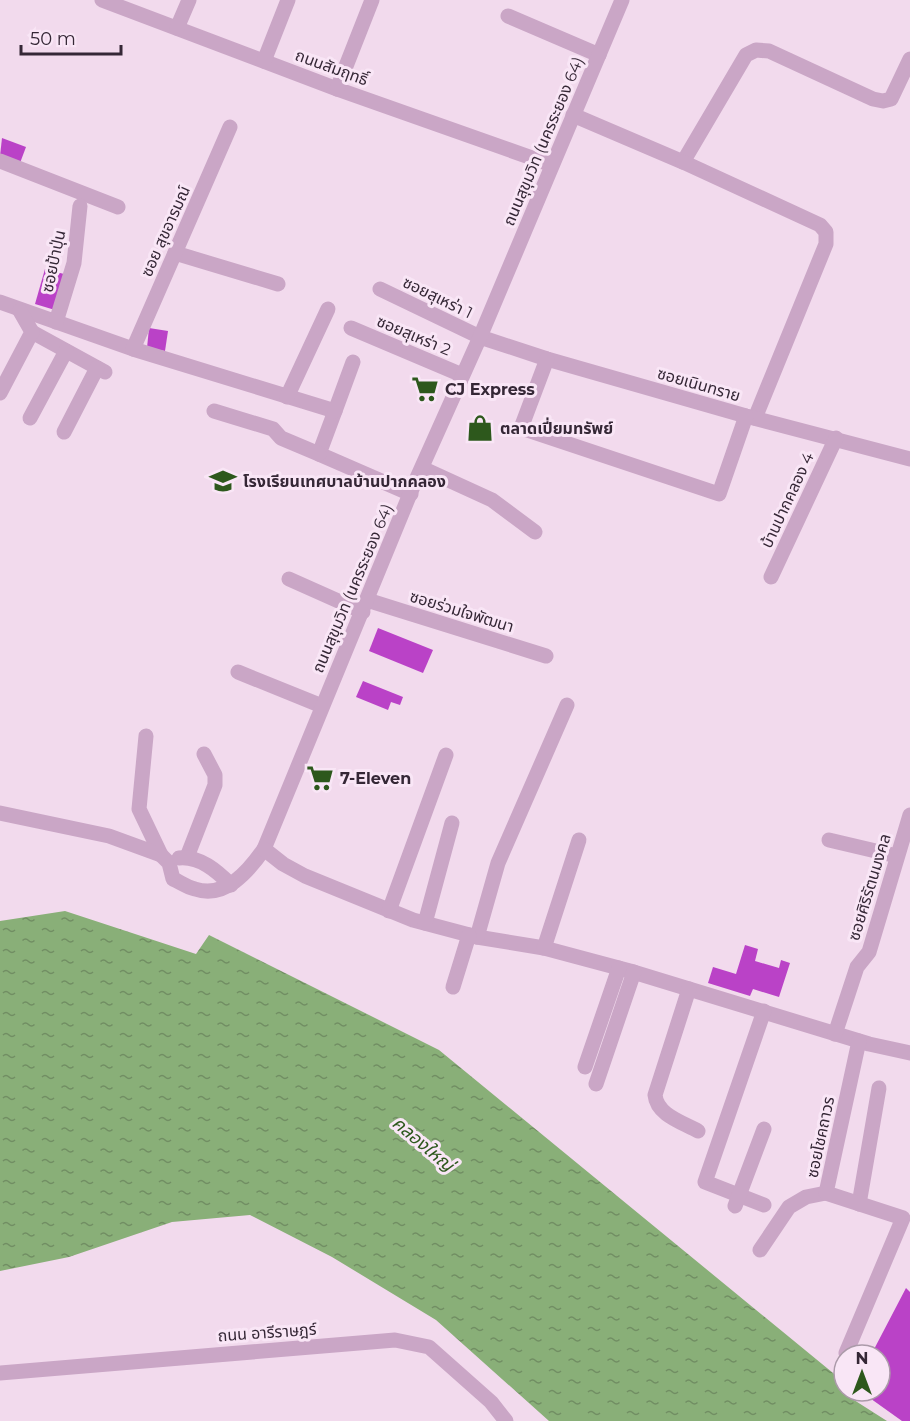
<svg xmlns="http://www.w3.org/2000/svg" width="910" height="1421" font-family="Montserrat,'Noto Sans Thai',sans-serif">
<defs>
<pattern id="water-ripples" width="26" height="14" patternUnits="userSpaceOnUse" patternTransform="scale(1.5)"><rect width="26" height="14" fill="#89af78"/><path d="M2 4q2-2 4 0t4 0M15 11q2-2 4 0t4 0" fill="none" stroke="#718e63"/></pattern>
</defs>
<rect width="100%" height="100%" fill="#f2daed"/>
<polygon fill="url(#water-ripples)" points="65,911 196,954 209,935 439,1050 844,1382 843,1393 887,1421 549,1421 436,1320 332,1257 250,1215 172,1222 69,1257 0,1271 0,921"/>
<g fill="#ba42c7">
<polygon points="2,138 26,147 20,163 0,156"/>
<polygon points="45,269 64,274 55,310 35,304"/>
<polygon points="149,328 168,331 165,351 147,348"/>
<polygon points="378,628 433,650 423,673 369,651"/>
<polygon points="363,681 403,697 400,705 391,702 388,710 356,697"/>
<polygon points="745,945 758,949 755,961 779,968 781,960 790,963 779,997 753,989 750,996 708,983 713,967 736,974"/>
<polygon points="906,1288 910,1292 910,1421 902,1421 860,1391 880,1391 880,1355 871,1355"/>
</g>
<g fill="none" stroke-linecap="round" stroke-linejoin="round">
<g stroke="#caa6c6" stroke-width="15">
<polyline points="102,0 337,89 552,165"/>
<polyline points="508,16 599,55"/>
<polyline points="177,28 189,0"/>
<polyline points="264,61 288,0"/>
<polyline points="337,89 372,0"/>
<polyline points="573,115 683,162 746,55 756,50 769,51 873,99 883,101 891,99 910,59"/>
<polyline points="0,161 118,207"/>
<polyline points="683,162 820,225 826,232 826,244 755,418"/>
<polyline points="175,253 278,284"/>
<polyline points="380,289 480,337 547,359 746,416 910,459"/>
<polyline points="0,302 133,349 335,411 319,454 411,494"/>
<polyline points="56,322 74,263 80,206"/>
<polyline points="351,328 462,375"/>
<polyline points="32,332 105,372"/>
<polyline points="133,349 230,127"/>
<polyline points="547,359 521,428 719,494 746,416"/>
<polyline points="0,393 32,332 20,311"/>
<polyline points="287,397 328,309"/>
<polyline points="214,411 273,429 281,438 319,454"/>
<polyline points="335,411 353,362"/>
<polyline points="30,418 66,351"/>
<polyline points="64,432 97,368"/>
<polyline points="422,468 492,500 535,532"/>
<polyline points="771,577 836,438"/>
<polyline points="289,579 363,612"/>
<polyline points="367,600 546,656"/>
<polyline points="238,672 322,706"/>
<polyline points="146,736 139,809 161,855"/>
<path d="M0 813 109 836 161 855 169 863 173 879C180 882 187 887 195 889 225 899 248 872 264 849L412 489 480 337 622 0"/>
<polyline points="829,840 897,856"/>
<polyline points="264,849 283,864 305,876 413,920 477,937 544,948 630,971 869,1044 910,1053"/>
<polyline points="187,857 215,785 215,775 204,754"/>
<path d="M179 858C200 856 217 871 231 885"/>
<polyline points="389,911 446,755"/>
<polyline points="425,923 452,823"/>
<polyline points="477,937 498,863 567,705"/>
<polyline points="544,948 579,840"/>
<polyline points="453,987 469,935"/>
<path d="M689 989 655 1095C657 1115 682 1122 698 1131"/>
<polyline points="835,1034 857,967 869,952 910,815"/>
<polyline points="585,1067 619,968"/>
<polyline points="596,1084 634,972"/>
<polyline points="859,1204 879,1088"/>
<polyline points="764,1205 705,1182 764,1011"/>
<polyline points="735,1206 764,1129"/>
<polyline points="760,1250 789,1207 806,1197 826,1193"/>
<polyline points="846,1353 903,1218 826,1193 859,1041"/>
<polyline points="0,1373 395,1340 429,1347 491,1402 506,1421"/>
</g>
</g>
<defs>
<symbol id="supermarket-bare" viewBox="-9 -9 18 18"><path d="M-6-5.5h2.5l.6 2H6L4.5 2H-2.5L-4.4-4H-6ZM-1.5 3.2a1.3 1.3 0 1 0 .1 0ZM3 3.2a1.3 1.3 0 1 0 .1 0Z" fill="#2d581c" stroke="#f9e6f6" stroke-width="2.5" paint-order="stroke"/></symbol>
<symbol id="shop-bare" viewBox="-9 -9 18 18"><path d="M-5-2.5h2.3a2.7 3.5 0 0 1 5.4 0H5L5.5 6h-11ZM-1.5-2.5h3a1.5 2.3 0 0 0-3 0Z" fill="#2d581c" stroke="#f9e6f6" stroke-width="2.5" paint-order="stroke"/></symbol>
<symbol id="school-bare" viewBox="-9 -9 18 18"><path d="M0-5L7-2L0 1L-7-2ZM-4 1L0 2.5L4 1V4Q0 6-4 4Z" fill="#2d581c" stroke="#f9e6f6" stroke-width="2.5" paint-order="stroke"/></symbol>
</defs>
<g fill-rule="evenodd">
<use href="#supermarket-bare" x="406" y="370" width="38" height="38"/>
<use href="#shop-bare" x="461" y="409" width="38" height="38"/>
<use href="#school-bare" x="204" y="462" width="38" height="38"/>
<use href="#supermarket-bare" x="301" y="759" width="38" height="38"/>
</g>
<g text-anchor="middle" stroke-width="6" stroke-linejoin="round" paint-order="stroke">
<g font-size="16" fill="#352736" stroke="#f9e6f6">
<text transform="translate(332 67) rotate(20)" y="6">ถนนสัมฤทธิ์</text>
<text transform="translate(543 141) rotate(-67)" y="6">ถนนสุขุมวิท (นครระยอง 64)</text>
<text transform="translate(165 231) rotate(-66)" y="6">ซอย สุขอารมณ์</text>
<text transform="translate(53 261) rotate(-78)" y="6">ซอยป้าปุ่น</text>
<text transform="translate(438 297) rotate(26)" y="6">ซอยสุเหร่า 1</text>
<text transform="translate(414 335) rotate(23)" y="6">ซอยสุเหร่า 2</text>
<text transform="translate(699 384) rotate(16)" y="6">ซอยเนินทราย</text>
<text transform="translate(787 500) rotate(-65)" y="6">บ้านปากคลอง 4</text>
<text transform="translate(352 588) rotate(-67)" y="6">ถนนสุขุมวิท (นครระยอง 64)</text>
<text transform="translate(462 611) rotate(17)" y="6">ซอยร่วมใจพัฒนา</text>
<text transform="translate(869 887) rotate(-73)" y="6">ซอยศิริรัตนมงคล</text>
<text transform="translate(820 1137) rotate(-78)" y="6">ซอยโชคถาวร</text>
<text transform="translate(267 1332) rotate(-4)" y="6">ถนน อารีราษฎร์</text>
</g>
<g font-size="16" font-weight="bold" fill="#352736" stroke="#f9e6f6" text-anchor="start">
<text x="445" y="395">CJ Express</text>
<text x="500" y="434">ตลาดเปี่ยมทรัพย์</text>
<text x="243" y="487">โรงเรียนเทศบาลบ้านปากคลอง</text>
<text x="340" y="784">7-Eleven</text>
</g>
<g font-size="18" font-style="italic" fill="#2d581c" stroke="#f9e6f6">
<text transform="translate(423 1144) rotate(40)" y="6">คลองใหญ่</text>
</g>
</g>
<g transform="translate(862 1373)"><circle r="28" fill="#f9e6f6" stroke="#ab9aa9" stroke-width="1.5"/>
<path d="M0-4.5L10 22L0 15L-10 22Z" fill="#2d581c"/>
<text y="-9" font-size="16" font-weight="bold" text-anchor="middle" fill="#352736">N</text>
</g>
<path d="M21 45v9h100v-9" fill="none" stroke="#352736" stroke-width="3"/>
<text x="30" y="45" font-size="18" fill="#352736" stroke="#f9e6f6" stroke-width="4.5" paint-order="stroke">50 m</text>
</svg>
